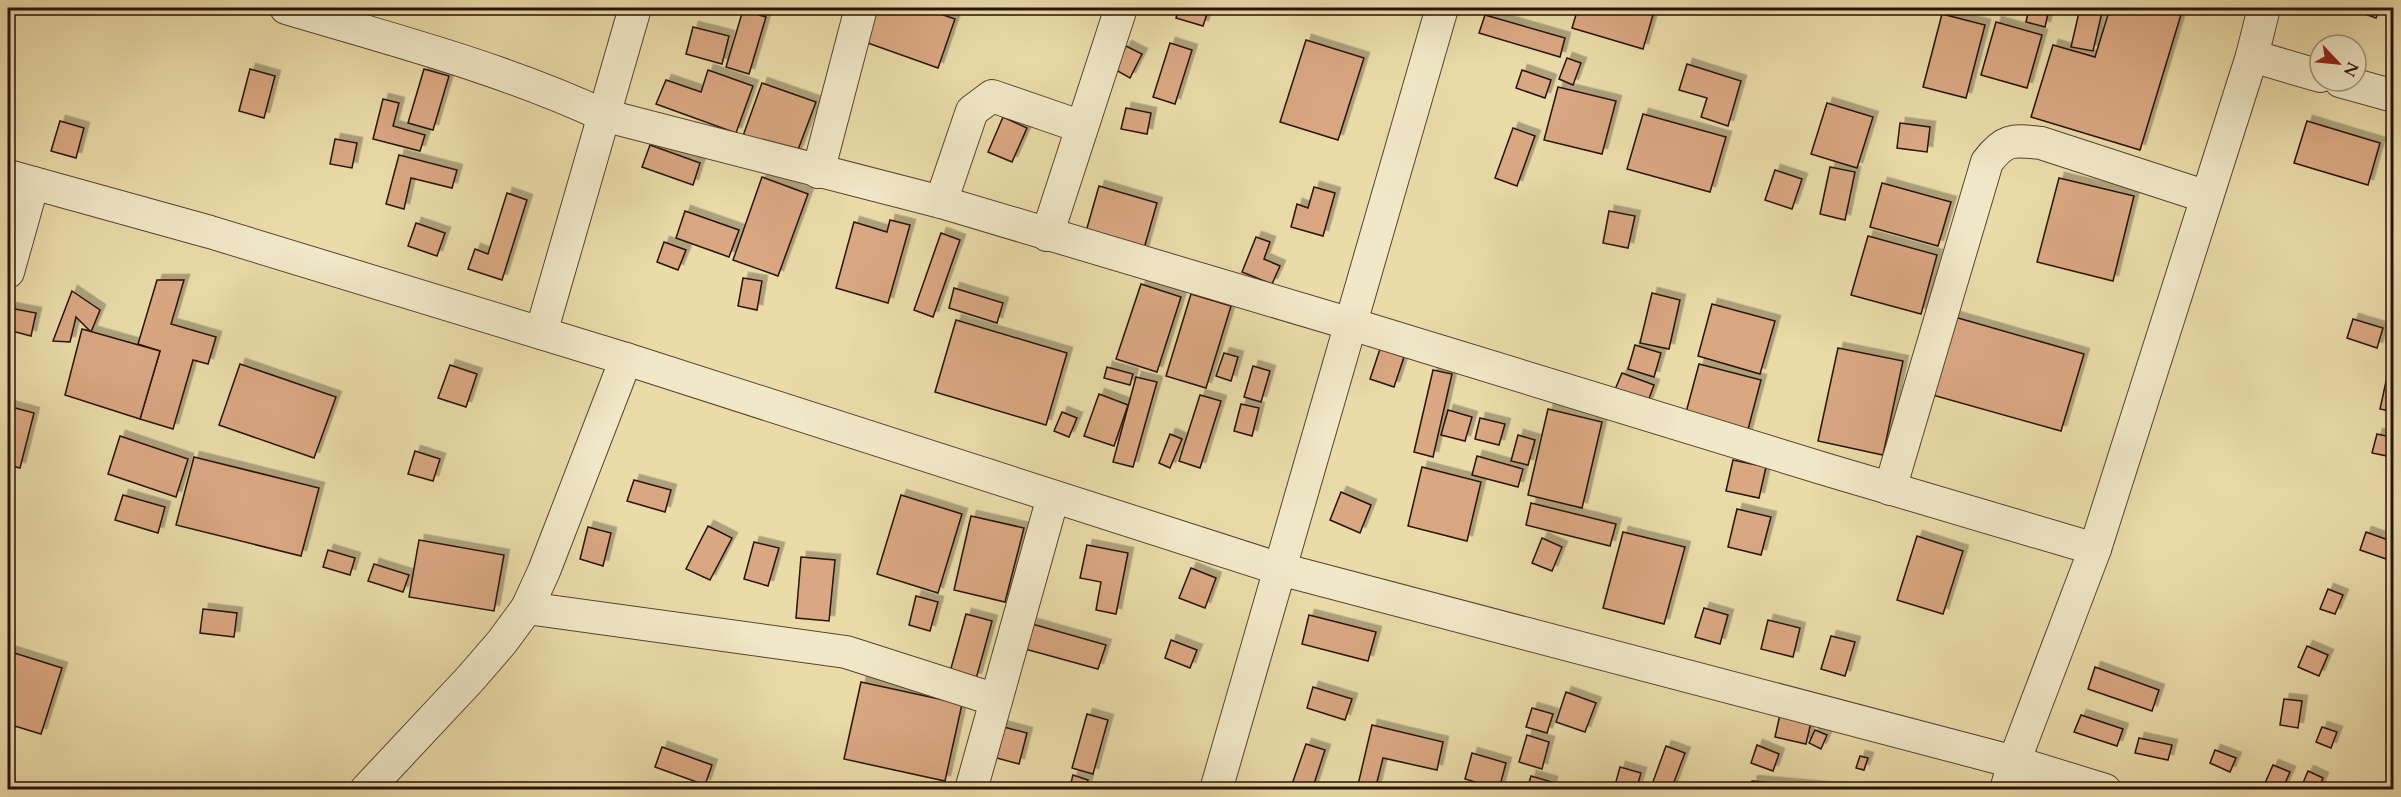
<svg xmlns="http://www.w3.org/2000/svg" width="2401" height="797" font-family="Cardo,serif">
<defs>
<filter id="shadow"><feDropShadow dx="5.5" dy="-5.5" stdDeviation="0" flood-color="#0004"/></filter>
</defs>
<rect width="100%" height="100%" fill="#eadba9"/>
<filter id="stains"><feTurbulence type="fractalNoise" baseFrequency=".00333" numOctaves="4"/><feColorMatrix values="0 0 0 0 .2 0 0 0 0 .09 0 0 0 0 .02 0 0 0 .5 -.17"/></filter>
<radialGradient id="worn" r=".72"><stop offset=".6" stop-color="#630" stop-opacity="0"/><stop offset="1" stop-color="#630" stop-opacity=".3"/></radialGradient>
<g fill="#d9a782" stroke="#281209" stroke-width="1.5" filter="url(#shadow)">
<polygon points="877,8 923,8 955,19 938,68 865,42"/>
<polygon points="1179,8 1209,8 1203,26 1176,18"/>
<polygon points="1578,8 1655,8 1643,49 1572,28"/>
<polygon points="1970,8 1991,8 1990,13"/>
<polygon points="2029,8 2049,9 2045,27 2026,22"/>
<polygon points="2080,8 2103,8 2093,51 2071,47"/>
<polygon points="2110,8 2183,8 2140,150 2031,117 2053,45 2095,57"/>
<polygon points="2364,8 2380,8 2376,18 2362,13"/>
<polygon points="743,10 766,17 749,74 726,67"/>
<polygon points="1942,14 1985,25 1966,98 1923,87"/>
<polygon points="1485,15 1565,38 1560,57 1479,33"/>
<polygon points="1996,22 2042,35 2027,88 1981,75"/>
<polygon points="693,27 729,36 722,64 686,54"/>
<polygon points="1306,40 1364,58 1338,140 1280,122"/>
<polygon points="1170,43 1192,50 1175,104 1153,97"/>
<polygon points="1126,46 1142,54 1130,78 1114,69"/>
<polygon points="1567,58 1581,63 1573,85 1559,79"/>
<polygon points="1687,64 1741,81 1728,126 1701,117 1707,98 1679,90"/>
<polygon points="250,69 275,76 264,118 239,111"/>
<polygon points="424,69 449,76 433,130 408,123"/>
<polygon points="708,70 753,86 736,133 656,104 666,80 701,92"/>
<polygon points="1522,70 1551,80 1545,98 1516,88"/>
<polygon points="762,83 816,102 796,155 743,136"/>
<polygon points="1558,87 1616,101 1602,154 1544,140"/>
<polygon points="383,99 399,103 393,126 425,135 420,151 373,139"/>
<polygon points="1827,103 1873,117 1857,168 1811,154"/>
<polygon points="1126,108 1151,113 1147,134 1121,129"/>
<polygon points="1643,114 1726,137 1710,192 1627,169"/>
<polygon points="1003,117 1027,128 1012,162 988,152"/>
<polygon points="60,121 84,128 76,158 51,151"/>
<polygon points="2307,121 2380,143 2368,185 2294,163"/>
<polygon points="1900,123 1930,127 1927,152 1897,148"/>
<polygon points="1513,128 1535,136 1517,186 1495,178"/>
<polygon points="335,139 357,143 352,168 330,164"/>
<polygon points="650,145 700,163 693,185 642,167"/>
<polygon points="399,155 457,170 452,188 411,178 404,209 386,204"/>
<polygon points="1830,167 1855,172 1845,220 1820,214"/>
<polygon points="1775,170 1802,179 1792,209 1765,200"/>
<polygon points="762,177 808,194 778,276 733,260"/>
<polygon points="2059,178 2134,196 2113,281 2037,262"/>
<polygon points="1882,183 1951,202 1938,246 1870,227"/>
<polygon points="1099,186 1157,203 1143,252 1085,235"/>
<polygon points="1314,187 1335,193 1323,236 1291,227 1297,204 1308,208"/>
<polygon points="507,193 527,200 502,280 468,269 475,249 488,254"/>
<polygon points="685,211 739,230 729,257 676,238"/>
<polygon points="1609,211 1635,216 1628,248 1603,243"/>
<polygon points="890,220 910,225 888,303 836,288 854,222 887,232"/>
<polygon points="416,223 445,233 437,256 408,246"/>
<polygon points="941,233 960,240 933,317 914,310"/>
<polygon points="1868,236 1937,255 1921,314 1851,295"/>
<polygon points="1256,237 1270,242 1264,259 1280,266 1272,284 1242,272"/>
<polygon points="664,242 686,250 678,270 657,262"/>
<polygon points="743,278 762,281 757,310 738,306"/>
<polygon points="157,280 184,280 171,324 216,337 208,364 193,360 173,429 140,419 160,351 138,344"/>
<polygon points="1141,284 1181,297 1157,372 1116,359"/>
<polygon points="954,288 1003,303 997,323 949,308"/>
<polygon points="72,291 100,310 91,332 76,317 70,342 53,341"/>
<polygon points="1652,293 1680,300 1669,349 1640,343"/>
<polygon points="1191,294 1231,306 1206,388 1166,376"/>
<polygon points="1712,304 1775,321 1760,374 1698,356"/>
<polygon points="10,308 36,313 31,336 8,330"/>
<polygon points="1951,316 2084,354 2061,431 1929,394"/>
<polygon points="2353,319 2383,328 2377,348 2347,338"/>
<polygon points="956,320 1067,353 1046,425 935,392"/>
<polygon points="82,329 160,351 140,419 65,395"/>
<polygon points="1635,345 1661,353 1654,377 1628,369"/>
<polygon points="2394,345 2394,412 2380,409"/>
<polygon points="1838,348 1903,361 1883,455 1818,441"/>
<polygon points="1380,349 1404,357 1394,387 1370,379"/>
<polygon points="1224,353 1238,357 1231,381 1216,376"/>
<polygon points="240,364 336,397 314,458 219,425"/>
<polygon points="1699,364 1761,380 1746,437 1684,420"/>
<polygon points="450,365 477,374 466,407 438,398"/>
<polygon points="1253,366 1270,371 1261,402 1244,397"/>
<polygon points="1107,367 1133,374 1130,385 1104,378"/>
<polygon points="1433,370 1452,374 1433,457 1414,452"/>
<polygon points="1622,373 1654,385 1647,404 1614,392"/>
<polygon points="1136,377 1157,382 1133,467 1113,462"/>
<polygon points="1099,394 1128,405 1114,446 1084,436"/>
<polygon points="1200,395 1221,401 1200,468 1179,461"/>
<polygon points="1241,404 1259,408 1252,436 1234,431"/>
<polygon points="8,406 34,413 20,468 8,465"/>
<polygon points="1548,409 1602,422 1582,508 1528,495"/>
<polygon points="1448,410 1472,417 1465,441 1441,435"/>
<polygon points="1062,412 1077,418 1069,437 1054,431"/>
<polygon points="1480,418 1505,424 1499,445 1475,439"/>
<polygon points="1170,434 1182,439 1170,468 1159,463"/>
<polygon points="2377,434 2391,437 2387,456 2372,453"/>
<polygon points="1518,435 1535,440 1528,465 1511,461"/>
<polygon points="120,436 188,459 176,497 108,474"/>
<polygon points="415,451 440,459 433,481 408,474"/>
<polygon points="1477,456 1523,469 1518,487 1472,475"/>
<polygon points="194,457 319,488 301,556 176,525"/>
<polygon points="1733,460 1766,467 1759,498 1726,491"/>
<polygon points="1422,467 1481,482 1467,541 1408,526"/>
<polygon points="634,480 671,490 665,512 627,501"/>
<polygon points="1341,492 1371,505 1360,533 1330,520"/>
<polygon points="123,495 165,507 158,533 115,520"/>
<polygon points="901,495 962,514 938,593 877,574"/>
<polygon points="1531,503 1616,524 1610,546 1526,525"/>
<polygon points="1737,509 1771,517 1761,555 1728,547"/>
<polygon points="971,516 1024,528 1005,602 954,590"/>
<polygon points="708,526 732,538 710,580 686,569"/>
<polygon points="588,527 611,533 603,566 580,559"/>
<polygon points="1623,532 1685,547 1664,624 1603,608"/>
<polygon points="2366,532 2391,541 2386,559 2360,550"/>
<polygon points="1917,536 1963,551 1943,614 1897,600"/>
<polygon points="1542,538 1562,547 1552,571 1532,563"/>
<polygon points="419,540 504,555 494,611 409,597"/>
<polygon points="754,542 779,548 768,586 744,579"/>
<polygon points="1087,545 1128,553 1116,614 1096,610 1101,582 1080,578"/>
<polygon points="328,550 355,558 350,575 323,567"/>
<polygon points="801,557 835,560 829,621 796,618"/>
<polygon points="374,564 409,575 403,592 368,581"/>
<polygon points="1191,568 1216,578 1205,608 1179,598"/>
<polygon points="2328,589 2343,595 2335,614 2320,609"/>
<polygon points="916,596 938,602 930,631 909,625"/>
<polygon points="1704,608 1728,615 1720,644 1695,637"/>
<polygon points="203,609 237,613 234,637 200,633"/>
<polygon points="966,614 992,621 976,679 950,672"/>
<polygon points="1309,615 1376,632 1368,661 1302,644"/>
<polygon points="1768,620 1800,628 1793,657 1761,649"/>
<polygon points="1032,624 1106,645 1098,669 1025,649"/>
<polygon points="1831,636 1855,642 1845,676 1821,669"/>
<polygon points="1171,640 1197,650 1190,668 1165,658"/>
<polygon points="2307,646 2328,655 2319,676 2298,667"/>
<polygon points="8,651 62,668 41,734 8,724"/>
<polygon points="2095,667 2159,690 2152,711 2088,689"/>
<polygon points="861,682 962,704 945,781 844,759"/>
<polygon points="1313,687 1352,699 1345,720 1307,708"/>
<polygon points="1566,692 1596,703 1585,732 1556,722"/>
<polygon points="2284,699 2302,701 2298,728 2280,725"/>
<polygon points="1532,708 1553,714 1547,733 1526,727"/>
<polygon points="1781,710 1812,718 1806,744 1775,737"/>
<polygon points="1087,714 1108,720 1093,774 1072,768"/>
<polygon points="2081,715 2123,729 2117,746 2074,732"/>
<polygon points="1372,725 1443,742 1437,770 1383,758 1375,790 1357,789"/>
<polygon points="1000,726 1027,733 1019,764 993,757"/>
<polygon points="2322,727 2337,732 2331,748 2316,742"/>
<polygon points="1815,730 1827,735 1821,749 1809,743"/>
<polygon points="1527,735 1549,742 1542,769 1519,762"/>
<polygon points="2139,738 2172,745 2168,760 2135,753"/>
<polygon points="1306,744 1325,750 1312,790 1299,790 1291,787"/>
<polygon points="1757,745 1779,754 1773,771 1751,763"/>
<polygon points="1666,746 1685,753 1671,790 1650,790"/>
<polygon points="662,747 712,765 705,785 655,767"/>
<polygon points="2215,750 2236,758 2230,772 2210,763"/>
<polygon points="1472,753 1506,763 1499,789 1465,779"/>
<polygon points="1860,756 1868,758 1864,770 1856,768"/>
<polygon points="2273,765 2290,772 2282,790 2262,790"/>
<polygon points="1620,767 1641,773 1636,790 1614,789"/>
<polygon points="2308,771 2323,778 2318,790 2300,790"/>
<polygon points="1073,775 1088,780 1085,790 1069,790"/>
<polygon points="1531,776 1552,782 1550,790 1527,790"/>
<polygon points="1752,781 1855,790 1751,790"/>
</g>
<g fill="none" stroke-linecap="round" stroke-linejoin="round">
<defs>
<g id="minor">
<path d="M286 8C393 40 502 68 603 115L941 202 1351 324 1828 470 2095 549"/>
<polyline points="2252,56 2320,76"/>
<polyline points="2340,81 2394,96"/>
<polyline points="818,172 861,8"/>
<polyline points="8,176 210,232 626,359 1280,569 2014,762 2105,790"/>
<polyline points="941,202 972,111 992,96 1082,127"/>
<polyline points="1047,235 1121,8"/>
<polyline points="8,272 33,183"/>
<polyline points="541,333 635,8"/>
<path d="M1890 489 1987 162C2005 138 2013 140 2041 143L2207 197"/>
<polyline points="527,608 846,652 996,700"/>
<polyline points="366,790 470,679 502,642 527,608 544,571 626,359"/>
<polyline points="971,790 1053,497"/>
<polyline points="1216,790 1442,8"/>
<polyline points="2006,790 2014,762 2095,549 2252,56 2264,8"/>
</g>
</defs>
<use href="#minor" stroke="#584431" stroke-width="34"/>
<use href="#minor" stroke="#f1e8c7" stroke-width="32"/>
</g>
<rect width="2401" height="797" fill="none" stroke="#eadba9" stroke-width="30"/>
<rect x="9" y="9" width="2383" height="779" fill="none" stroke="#281209" stroke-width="3"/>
<rect x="15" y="15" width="2371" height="767" fill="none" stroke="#281209" stroke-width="1.5"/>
<g transform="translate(2338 63) rotate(116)"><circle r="28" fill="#f1e8c7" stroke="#a1927b" stroke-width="1.5"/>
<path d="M0-4.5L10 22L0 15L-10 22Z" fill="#8f2418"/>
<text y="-9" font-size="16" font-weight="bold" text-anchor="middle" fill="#281209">N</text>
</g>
<rect width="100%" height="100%" filter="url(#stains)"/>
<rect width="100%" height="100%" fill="url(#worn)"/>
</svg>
